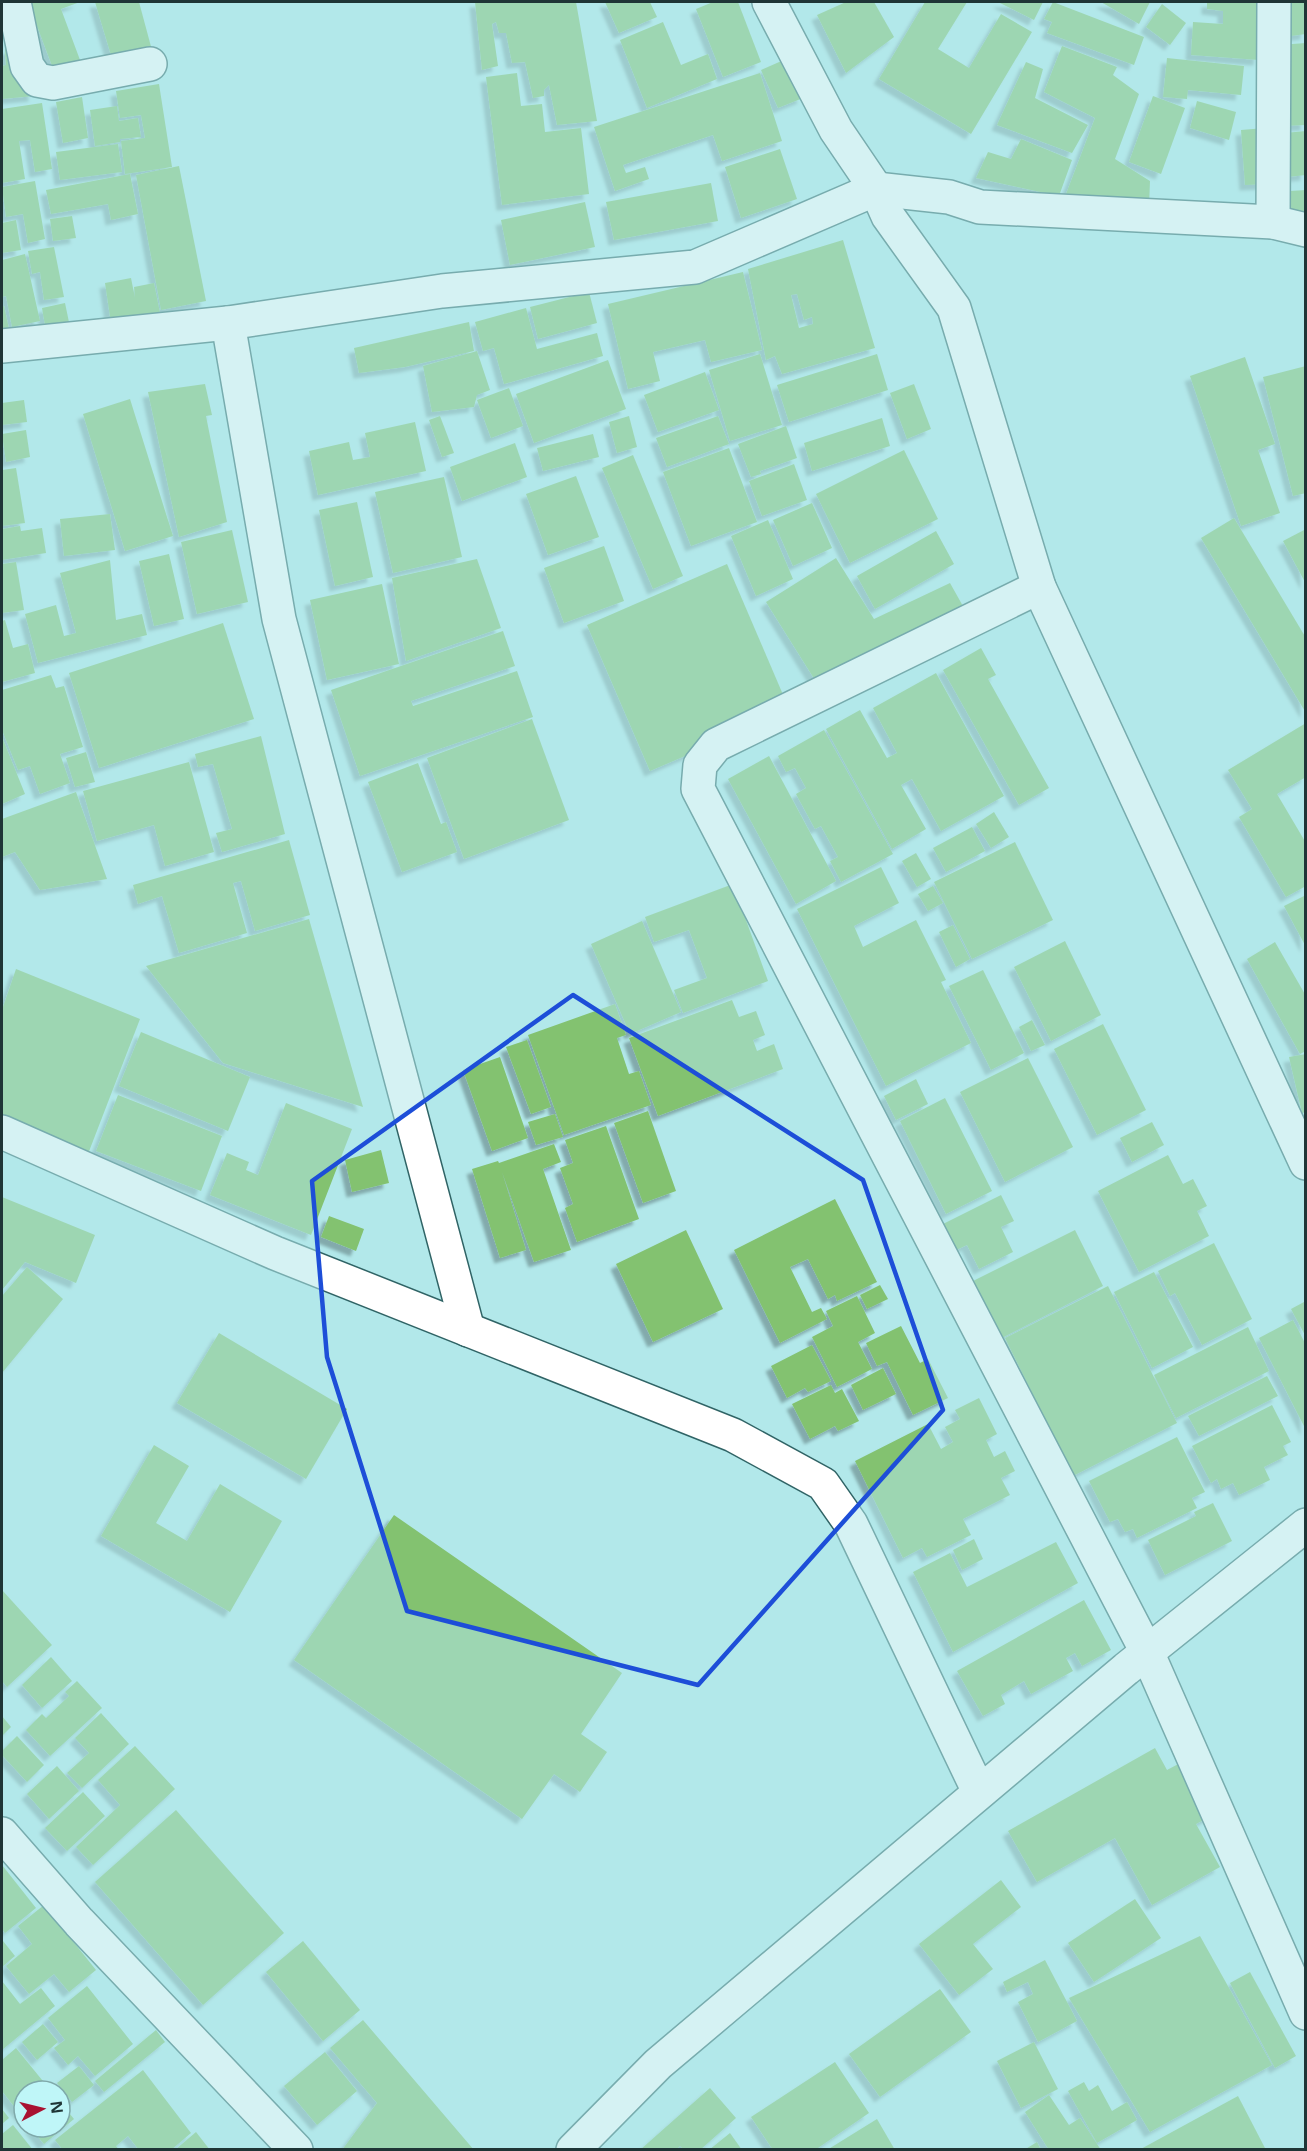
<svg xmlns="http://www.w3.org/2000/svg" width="1307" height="2151" font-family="'Open Sans',sans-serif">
<defs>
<filter id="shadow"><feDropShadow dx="-5.5" dy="5.5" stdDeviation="1.5" flood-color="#0004"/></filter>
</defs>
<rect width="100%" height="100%" fill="#b2e8ea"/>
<g fill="#83c270" fill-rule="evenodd" filter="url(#shadow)">
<polygon points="28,2 80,2 61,9 83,68 57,79"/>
<polygon points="95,2 139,2 153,54 114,65"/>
<polygon points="475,2 576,2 597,121 557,125 549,85 544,90 544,96 533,98 525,62 512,63 506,33 499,33 496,22 492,24 498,66 482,70"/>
<polygon points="605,2 650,2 657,17 619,33"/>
<polygon points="713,2 738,2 761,62 723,77 696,9"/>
<polygon points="846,2 874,2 894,37 846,73 817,15"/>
<polygon points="925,2 967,2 938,49 969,68 1001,14 1032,32 971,134 879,79"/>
<polygon points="998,2 1043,2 1034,20"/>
<polygon points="1053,2 1144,37 1134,65 1047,33 1052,22 1044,19"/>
<polygon points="1101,2 1150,2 1139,24"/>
<polygon points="1207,2 1264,2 1259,60 1191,55 1193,22 1223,24 1223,11 1207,9"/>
<polygon points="1287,2 1306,2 1306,34 1291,36"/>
<polygon points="1162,4 1186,23 1170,45 1146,27"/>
<polygon points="663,22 681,65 708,54 717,79 647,108 620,40"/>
<polygon points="1306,43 1306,125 1283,126 1278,45"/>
<polygon points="1062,46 1117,67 1113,75 1139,94 1115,159 1150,181 1149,207 1066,194 1095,118 1044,92"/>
<polygon points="30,47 34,96 2,99 2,66 6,65 5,49"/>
<polygon points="1167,58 1244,66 1241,95 1188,90 1187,99 1163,97"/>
<polygon points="786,59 803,98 778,108 761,70"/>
<polygon points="1026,62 1043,69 1035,98 1088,125 1072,153 997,125"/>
<polygon points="517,73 521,106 542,104 545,132 581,128 589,194 502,205 486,77"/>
<polygon points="760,73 782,141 722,161 713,135 623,165 626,173 645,167 649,179 615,191 594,127"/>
<polygon points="159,84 172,167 125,174 121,141 145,138 141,115 120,118 116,91"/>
<polygon points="1153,96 1185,108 1161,174 1129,162"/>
<polygon points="82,97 88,138 63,143 56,102"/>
<polygon points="1197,101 1236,112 1229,140 1190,128"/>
<polygon points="42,103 52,169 35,172 30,140 19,141 25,179 2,183 2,109"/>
<polygon points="117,106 119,121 138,118 141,137 120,139 120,142 95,146 90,110"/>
<polygon points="1265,128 1268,184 1245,185 1241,130"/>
<polygon points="1306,131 1306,175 1287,177 1284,133"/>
<polygon points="1021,139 1072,160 1059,196 976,178 988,152 1011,159"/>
<polygon points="118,144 122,172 60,180 56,152"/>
<polygon points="780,149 797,199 741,218 725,167"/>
<polygon points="179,166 206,301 161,310 136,175"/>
<polygon points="130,174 138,214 111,220 108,204 51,214 46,190"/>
<polygon points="35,181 45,239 28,243 23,214 6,217 2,187"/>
<polygon points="711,183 718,221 614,240 606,202"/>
<polygon points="1306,190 1306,219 1292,220 1290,191"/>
<polygon points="585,202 595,247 510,265 501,220"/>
<polygon points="72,216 76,238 53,241 50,219"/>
<polygon points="16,220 21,250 2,253 2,223"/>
<path d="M843 240 875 348 782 374 775 356 766 360 748 269ZM797 294 804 320 812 317 813 324 799 328 791 295Z"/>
<polygon points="54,247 64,297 44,300 40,272 32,274 28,251"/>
<polygon points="25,254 40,321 12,327 6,296 2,297 2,260"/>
<polygon points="743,272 762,350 711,362 705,340 653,352 660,381 628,389 608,304"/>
<polygon points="131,278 135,298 134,287 154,283 160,313 171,311 174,329 111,323 105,283"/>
<polygon points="589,292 597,323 538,339 530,307"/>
<polygon points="65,303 70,327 46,331 42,308"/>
<polygon points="4,306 11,338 2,340 2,307"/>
<polygon points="526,308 537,349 597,333 603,356 504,384 494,348 483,351 475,322"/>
<polygon points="469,322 474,351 405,367 359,373 354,348"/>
<polygon points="477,351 490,390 477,395 474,407 432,412 423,366"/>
<polygon points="760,354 782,425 730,441 709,370"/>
<polygon points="877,354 888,390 789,422 777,385"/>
<polygon points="1245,357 1275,444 1258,450 1280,513 1241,526 1190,376"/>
<polygon points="608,360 626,409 534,443 516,394"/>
<polygon points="1306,366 1306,493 1293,496 1263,377"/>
<polygon points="705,372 719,410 658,432 644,395"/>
<polygon points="205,384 212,415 206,416 227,522 179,537 148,392"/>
<polygon points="914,384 931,429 907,439 890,393"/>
<polygon points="509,388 523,426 491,438 477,400"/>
<polygon points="130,399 173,536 125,551 83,414"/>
<polygon points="24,400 27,422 2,425 2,403"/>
<polygon points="440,416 454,453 442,457 429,420"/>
<polygon points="629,416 637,447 617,453 609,422"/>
<polygon points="718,416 729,444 667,467 656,438"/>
<polygon points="882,418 890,446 812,471 804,443"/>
<polygon points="415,422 426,471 318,495 309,451 349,442 353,460 370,457 365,433"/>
<polygon points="786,426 797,458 760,471 761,474 751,477 738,444"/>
<polygon points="26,430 30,457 6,462 2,434"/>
<polygon points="593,434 599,457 543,471 537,448"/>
<polygon points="515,443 527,477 462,501 450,467"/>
<polygon points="729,448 757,522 691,546 663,472"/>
<polygon points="904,450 938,519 850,563 816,494"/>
<polygon points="633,455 683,576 653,589 602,468"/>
<polygon points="794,464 807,500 762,516 749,481"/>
<polygon points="16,468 25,523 2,526 2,470"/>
<polygon points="576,476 599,537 548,555 526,494"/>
<polygon points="444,477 462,557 393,573 375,492"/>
<polygon points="357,502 373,577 335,586 319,510"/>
<polygon points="812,503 832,548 793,566 773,520"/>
<polygon points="110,514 115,550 64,556 60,519"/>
<polygon points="1234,518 1306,638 1306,713 1201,538"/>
<polygon points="768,520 793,579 756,596 731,536"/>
<polygon points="20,526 21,531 42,528 46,553 2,560 2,529"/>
<polygon points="1306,529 1306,584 1283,541"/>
<polygon points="232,530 248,602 197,614 181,542"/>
<polygon points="936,531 954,564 875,609 857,576"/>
<polygon points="604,546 624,601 564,623 544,568"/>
<polygon points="169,554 184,619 154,626 139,561"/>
<polygon points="836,558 874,619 950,583 973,624 825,696 766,602"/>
<polygon points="477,559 501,628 406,661 392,578"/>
<polygon points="110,560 116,620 142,614 147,635 38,663 25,614 56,605 64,636 76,633 60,573"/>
<polygon points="16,562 24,610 2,613 2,564"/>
<polygon points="727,564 790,711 650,771 587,625"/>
<polygon points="382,584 399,664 327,680 310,600"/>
<polygon points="5,620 13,648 28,644 35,673 2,682 2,621"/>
<polygon points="223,623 254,719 99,768 69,673"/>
<polygon points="503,631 515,666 411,701 413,706 517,671 533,717 360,776 331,690"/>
<polygon points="981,648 996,675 988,679 1049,788 1019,805 943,670"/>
<polygon points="936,673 1004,796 941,831 912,779 901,785 926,829 892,849 826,729 860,710 887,758 897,753 873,708"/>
<polygon points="51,675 56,688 64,686 83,747 60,754 70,783 40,794 30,766 18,770 2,730 2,690"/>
<polygon points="532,719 569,820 464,859 427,758"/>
<polygon points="1306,723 1306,777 1277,794 1306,843 1306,886 1286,897 1239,817 1252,809 1228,770"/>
<polygon points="824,730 893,854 841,882 830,861 838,857 821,826 815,829 796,794 806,788 795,768 786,772 778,756"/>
<polygon points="261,736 285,834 222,852 216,833 232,829 213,764 198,767 195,754"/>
<polygon points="2,737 25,794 2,804"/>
<polygon points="86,752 95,782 75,787 66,758"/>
<polygon points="769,756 836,881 796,904 728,779"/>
<polygon points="189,762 214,852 165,866 154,825 97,841 83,791"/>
<polygon points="418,763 441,824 446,822 457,852 402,872 368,782"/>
<polygon points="76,792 107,879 40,890 15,852 2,857 2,819"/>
<polygon points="994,812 1009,837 991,848 976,824"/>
<polygon points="972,827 985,851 946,872 933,848"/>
<polygon points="289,840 310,915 255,931 241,881 233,883 247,933 179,953 162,896 138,904 133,885"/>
<polygon points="1015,842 1053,920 972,959 934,882"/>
<polygon points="916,853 931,879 917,887 902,861"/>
<polygon points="881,867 899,903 854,926 863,947 916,920 946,980 941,982 971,1043 886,1086 797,909"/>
<polygon points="733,884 768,981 683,1013 674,990 707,978 689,930 654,942 645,917"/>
<polygon points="933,886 943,903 928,911 918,894"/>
<polygon points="1306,895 1306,947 1284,906"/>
<polygon points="309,919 363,1107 223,1063 146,966"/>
<polygon points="642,921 681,1012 630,1034 591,944"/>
<polygon points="953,925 970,959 956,967 939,932"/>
<polygon points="1065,941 1101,1015 1051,1041 1014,967"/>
<polygon points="1275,942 1306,996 1306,1051 1300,1054 1247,959"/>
<polygon points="16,969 140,1019 88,1154 2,1124 2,1010"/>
<polygon points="983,970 1024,1053 991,1070 949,986"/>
<polygon points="732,1000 739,1017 756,1011 765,1035 753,1040 757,1051 774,1044 783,1069 658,1116 629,1038"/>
<polygon points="615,1004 626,1035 617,1038 629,1074 639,1071 651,1105 564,1135 528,1035"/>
<polygon points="1032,1020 1045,1045 1031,1051 1019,1027"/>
<polygon points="1103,1024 1146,1110 1097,1135 1054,1049"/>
<polygon points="141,1032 250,1077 228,1131 119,1086"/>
<polygon points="527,1040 551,1107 531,1114 506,1047"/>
<polygon points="1306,1054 1306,1112 1302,1113 1289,1057"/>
<polygon points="500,1057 528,1138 492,1151 463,1070"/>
<polygon points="1028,1058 1073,1147 1005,1182 960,1092"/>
<polygon points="916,1079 928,1104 896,1120 884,1096"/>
<polygon points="118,1095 222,1136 201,1191 96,1151"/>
<polygon points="945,1098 992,1191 946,1214 900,1121"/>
<polygon points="286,1103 352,1129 311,1235 210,1195 227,1153 249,1162 246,1170 258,1175"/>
<polygon points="648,1111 676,1191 643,1203 614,1123"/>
<polygon points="555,1114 563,1137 536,1145 528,1122"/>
<polygon points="1152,1122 1164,1145 1132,1162 1120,1138"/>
<polygon points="606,1126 639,1219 577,1242 565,1208 573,1204 560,1168 573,1163 565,1140"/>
<polygon points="554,1144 561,1162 543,1169 571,1250 534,1262 502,1172 526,1250 500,1258 472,1169 498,1161 499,1163"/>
<polygon points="381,1150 389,1183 352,1192 345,1160"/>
<polygon points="1168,1155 1183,1184 1193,1179 1207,1206 1197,1211 1209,1236 1139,1272 1098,1191"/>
<polygon points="1001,1195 1014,1221 1001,1227 1013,1252 979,1269 967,1245 950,1253 937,1227"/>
<polygon points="2,1197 95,1235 76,1283 25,1262 2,1290"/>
<polygon points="835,1199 877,1282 837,1301 835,1295 828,1299 808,1259 790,1267 812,1312 821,1308 827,1319 780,1343 734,1250"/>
<polygon points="329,1216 364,1229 356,1251 321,1237"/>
<polygon points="686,1230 723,1309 653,1342 616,1264"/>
<polygon points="1075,1230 1103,1286 996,1341 967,1284"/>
<polygon points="1214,1243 1252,1319 1202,1345 1175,1293 1170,1296 1158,1271"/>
<polygon points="27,1267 63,1299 2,1373 2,1296"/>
<polygon points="1154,1272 1193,1347 1152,1368 1114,1292"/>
<polygon points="880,1285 888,1299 867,1309 860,1295"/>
<polygon points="1108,1286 1177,1423 1073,1476 1005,1338"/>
<polygon points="857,1296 875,1333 858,1342 872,1369 837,1387 812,1337 833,1326 826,1311"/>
<polygon points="1304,1302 1306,1304 1306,1337 1291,1309"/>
<polygon points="1293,1320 1306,1345 1306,1430 1259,1338"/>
<polygon points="901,1326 920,1363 928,1359 948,1398 913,1415 887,1362 877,1366 866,1343"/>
<polygon points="1248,1327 1269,1371 1176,1418 1154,1375"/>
<polygon points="219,1333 347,1409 306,1479 177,1403"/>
<polygon points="812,1345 831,1381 808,1392 805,1388 787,1398 771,1366"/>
<polygon points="883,1368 896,1394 863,1410 851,1385"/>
<polygon points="1267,1376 1278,1396 1199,1436 1188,1416"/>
<polygon points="831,1385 835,1393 842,1389 859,1421 838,1431 835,1426 810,1439 792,1404"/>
<polygon points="979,1398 997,1434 986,1440 994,1457 1005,1451 1015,1471 1001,1478 1010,1495 963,1519 971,1535 927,1557 922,1548 903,1558 855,1461 928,1424 941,1449 953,1442 945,1427 960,1419 955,1410"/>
<polygon points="1272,1405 1291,1442 1283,1446 1288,1455 1264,1467 1270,1480 1239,1495 1233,1483 1221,1489 1217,1479 1211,1483 1192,1446"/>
<polygon points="1177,1437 1205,1492 1192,1498 1197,1508 1137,1538 1133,1529 1125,1532 1118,1519 1110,1522 1089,1481"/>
<polygon points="154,1445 189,1466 156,1523 187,1541 220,1484 282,1521 230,1612 101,1536"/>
<polygon points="1213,1503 1232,1541 1165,1575 1148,1540 1196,1516 1194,1512"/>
<polygon points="394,1515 622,1673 581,1734 607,1752 580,1792 554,1774 522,1819 294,1660"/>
<polygon points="974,1539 983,1559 962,1570 953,1550"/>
<polygon points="1056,1542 1078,1583 953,1652 913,1572 950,1553 967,1587"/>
<polygon points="2,1590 52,1645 7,1687 2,1681"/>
<polygon points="1084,1600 1111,1650 1082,1666 1075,1653 1066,1658 1073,1671 1031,1694 1024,1681 1001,1695 1005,1704 983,1716 957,1671"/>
<polygon points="51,1657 72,1681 42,1708 22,1685"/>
<polygon points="77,1681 102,1708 50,1756 26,1730 42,1714 46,1718 69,1696 65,1692"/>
<polygon points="101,1713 129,1744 82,1788 67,1773 89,1753 75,1738"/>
<polygon points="2,1716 11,1727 2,1736"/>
<polygon points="17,1736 44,1765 27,1782 2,1755 2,1751"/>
<polygon points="135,1746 175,1789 93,1865 76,1847 120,1805 98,1780"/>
<polygon points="1155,1748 1167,1770 1184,1761 1213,1815 1196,1824 1220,1867 1152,1905 1115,1838 1037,1882 1008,1831"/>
<polygon points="57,1766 79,1791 49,1819 27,1794"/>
<polygon points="83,1792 105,1816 67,1851 45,1828"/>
<polygon points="176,1810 284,1933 203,2005 95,1882"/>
<polygon points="2,1865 36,1908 5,1933 2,1929"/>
<polygon points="1001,1880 1021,1907 973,1944 993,1969 959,1995 919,1944"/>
<polygon points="1135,1899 1161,1938 1094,1982 1068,1943"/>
<polygon points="44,1905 96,1970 69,1992 54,1974 29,1994 6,1966 32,1944 18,1926"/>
<polygon points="1200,1936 1272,2065 1150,2132 1069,1998"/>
<polygon points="3,1941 15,1956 2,1967 2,1943"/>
<polygon points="303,1941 360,2010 323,2041 266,1972"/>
<polygon points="1045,1960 1077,2021 1038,2042 1018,2002 1033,1994 1028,1982 1007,1992 1003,1982"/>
<polygon points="1250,1972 1296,2056 1275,2068 1230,1983"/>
<polygon points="2,1981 20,2004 41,1988 55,2006 2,2050"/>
<polygon points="87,1986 133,2044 95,2076 78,2056 68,2065 54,2048 65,2040 48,2018"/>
<polygon points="940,1989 971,2032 880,2097 849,2054"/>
<polygon points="363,2020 474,2150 342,2150 377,2103 330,2048"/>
<polygon points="43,2024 58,2042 37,2060 22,2042"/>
<polygon points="156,2030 165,2042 104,2092 95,2081"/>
<polygon points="1034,2042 1058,2089 1021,2108 997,2061"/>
<polygon points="16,2048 51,2091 24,2091 24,2119 2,2091 2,2060"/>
<polygon points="325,2052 357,2091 317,2125 284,2086"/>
<polygon points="835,2062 869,2113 815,2150 773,2150 751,2117"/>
<polygon points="79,2066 94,2085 72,2102 57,2083"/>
<polygon points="143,2070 191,2133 171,2150 139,2150 128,2136 116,2146 119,2150 63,2150 55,2140"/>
<polygon points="1084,2082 1089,2091 1098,2085 1112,2111 1127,2102 1137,2120 1097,2143 1068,2091"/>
<polygon points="710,2088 736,2118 700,2150 684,2150 680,2146 676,2150 640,2150"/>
<polygon points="1049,2095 1069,2125 1080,2118 1101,2150 1049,2150 1025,2112"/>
<polygon points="1238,2096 1266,2150 1139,2150"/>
<polygon points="60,2102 74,2119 44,2144 30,2127 60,2127"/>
<polygon points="2,2109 9,2118 2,2124"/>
<polygon points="877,2119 895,2150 827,2150"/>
<polygon points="13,2125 33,2150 2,2150 2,2134"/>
<polygon points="196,2132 210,2150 175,2150"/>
<polygon points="730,2133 742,2150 709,2150"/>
<polygon points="1037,2142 1041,2150 1024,2150"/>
</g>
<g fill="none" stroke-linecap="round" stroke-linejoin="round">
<defs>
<g id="minor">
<polyline points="14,2 27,66 37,80 53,83 150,64"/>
<polyline points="769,2 836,130 876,189 888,216 954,308 1039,587 1306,1163"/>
<polyline points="1273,222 1274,2"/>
<polyline points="228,323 279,619 468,1330"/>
<polyline points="2,346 228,323 442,291 695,267 876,189 949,197 980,207 1273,222 1306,230"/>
<polyline points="1039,587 716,745 700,765 698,789 1147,1652 1306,2013"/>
<polyline points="2,1132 275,1253 733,1435 823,1484 851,1524 979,1792"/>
<polyline points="2,1834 79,1922 296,2150"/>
<polyline points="573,2150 658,2064 1126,1669 1306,1525"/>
</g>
</defs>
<use href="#minor" stroke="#306466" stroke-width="36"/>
<use href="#minor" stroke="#fff" stroke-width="33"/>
</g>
<path d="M0 0H1307V2151H0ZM573 995 863 1180 943 1410 698 1685 407 1611 327 1357 312 1181Z" fill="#b2e8ea" fill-opacity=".55" fill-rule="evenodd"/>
<path fill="none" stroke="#1d4ed8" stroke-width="4.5" stroke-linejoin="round" d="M573 995 863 1180 943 1410 698 1685 407 1611 327 1357 312 1181Z"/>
<rect width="1307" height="2151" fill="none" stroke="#1f3536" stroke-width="6"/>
<g transform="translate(42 2109) rotate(83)"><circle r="28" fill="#bff6f8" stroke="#7fa9aa" stroke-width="1.5"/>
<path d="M0-4.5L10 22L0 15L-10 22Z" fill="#a91231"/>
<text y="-9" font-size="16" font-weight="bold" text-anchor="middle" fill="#1f3536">N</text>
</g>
</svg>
